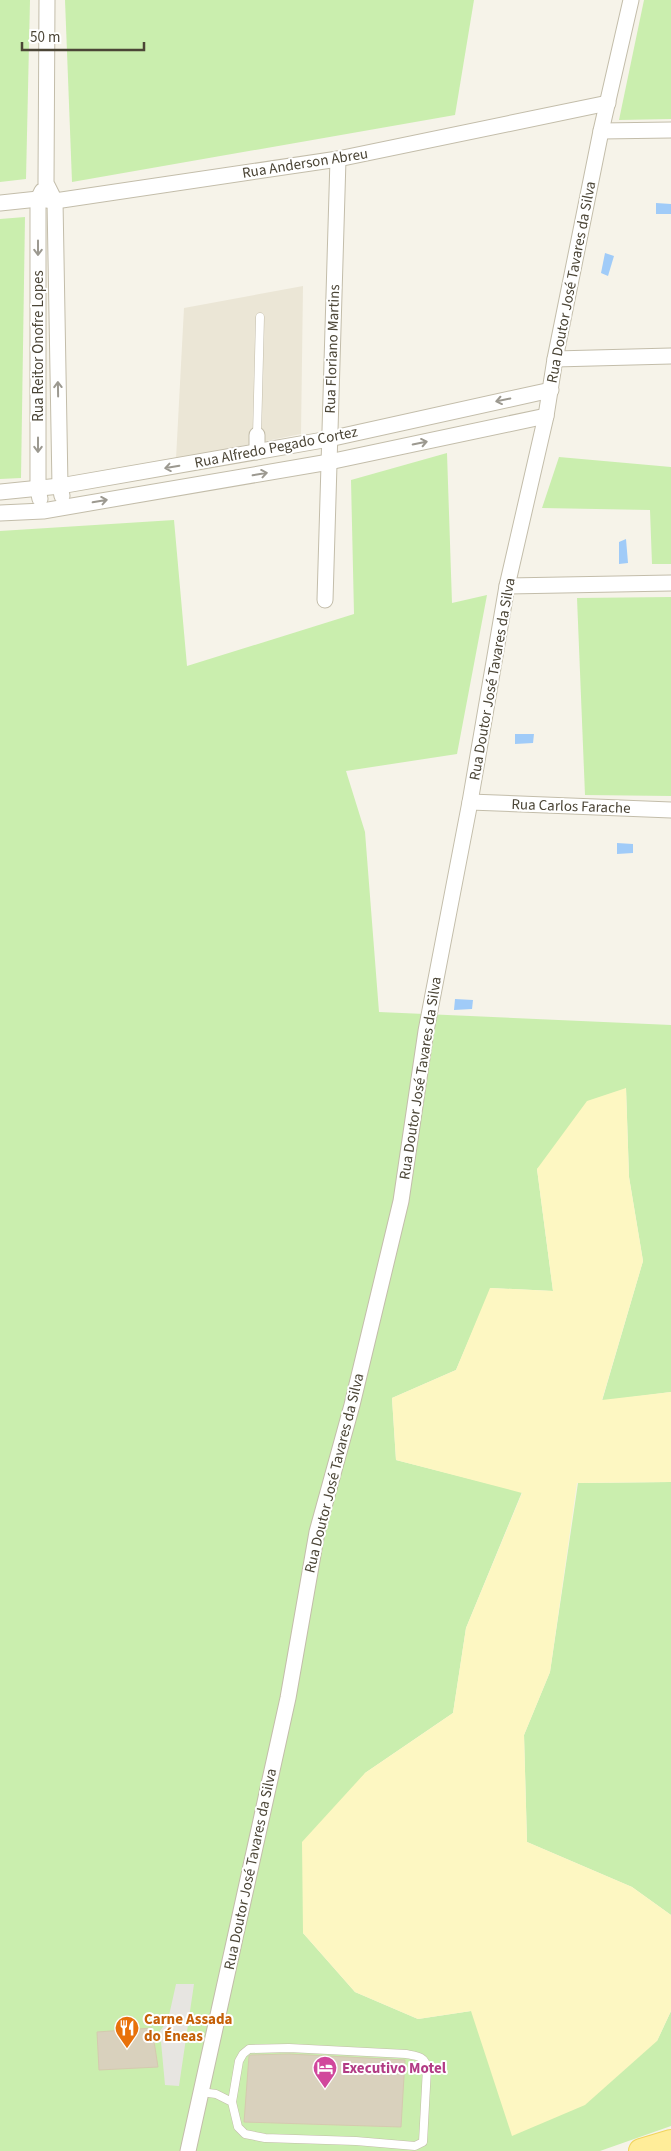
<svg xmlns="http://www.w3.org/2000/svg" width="671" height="2151" font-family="'Source Sans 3',sans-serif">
<rect width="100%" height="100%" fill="#f6f3e9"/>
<polygon fill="#ebe6d6" points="303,286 301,434 176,459 184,308"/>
<g fill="#caeeae">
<polygon points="0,0 30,0 26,179 0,182"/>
<polygon points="65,0 474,0 455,115 72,182"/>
<polygon points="644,0 671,0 671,119 619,120"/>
<polygon points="25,217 21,478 0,479 0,219"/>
<polygon points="447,453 452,603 487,595 457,754 346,771 365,832 379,1012 671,1025 671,1392 602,1401 643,1261 629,1177 626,1088 537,1169 553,1291 491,1288 456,1370 392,1398 396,1460 522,1492 466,1628 453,1713 365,1773 303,1933 355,1992 418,2019 471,2011 657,2041 671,2011 671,2126 600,2151 0,2151 0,531 174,520 187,666 354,614 351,480"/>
<polygon points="559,457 671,467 671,564 652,564 650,510 542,508"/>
<polygon points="671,597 671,796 585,795 577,598"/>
<polygon points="671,1482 671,1915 632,1887 527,1842 524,1735 550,1672 578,1483"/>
</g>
<polygon fill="#fdf7c2" points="626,1088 629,1177 643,1261 602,1400 671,1392 671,1482 577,1483 550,1672 524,1735 527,1842 632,1887 671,1915 671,2011 657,2041 585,2105 512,2136 471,2011 418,2019 355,1992 303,1933 302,1842 365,1773 453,1713 466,1628 522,1493 396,1460 392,1398 456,1370 490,1288 553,1291 537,1169 587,1101"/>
<polygon fill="#e7e5e1" points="176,1984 194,1984 179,2086 165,2085 160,2031 168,2020"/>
<g fill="#a0cbf8">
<polygon points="656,203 671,204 671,214 656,214"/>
<polygon points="605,253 614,256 608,276 601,273"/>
<polygon points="626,539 628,563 619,564 619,542"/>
<polygon points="515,734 534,734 533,743 515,744"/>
<polygon points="617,843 633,844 633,853 617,854"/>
<polygon points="455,999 473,1000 472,1009 454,1010"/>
</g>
<g fill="#d9d1bd" stroke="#d5caaf">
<polygon points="152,2028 158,2067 99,2070 97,2032"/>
<polygon points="289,2054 405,2060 401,2127 244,2122 249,2056 251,2055"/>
</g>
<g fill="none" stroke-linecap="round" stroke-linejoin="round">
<defs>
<g id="service">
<polyline points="257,435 260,317"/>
<path d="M201 2092 216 2094 232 2102 238 2127 245 2134 265 2138 356 2141 415 2146 423 2142 427 2068C425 2056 417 2056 406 2054L289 2048 249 2049 243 2054 239 2061 232 2102"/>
</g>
<g id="minor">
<polyline points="47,0 46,183 55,201 60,486 62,496"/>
<polyline points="601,131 671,130"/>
<polyline points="0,203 38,199 55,201 338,159 608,103"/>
<polyline points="555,359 671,356"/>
<polyline points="257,452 257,435"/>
<polyline points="0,492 60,486 329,439 551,390"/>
<polyline points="40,499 38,490 38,199 42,191"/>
<polyline points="0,513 43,511 329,462 546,416"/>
<polyline points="507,586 671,583"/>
<polyline points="325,600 338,159"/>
<polyline points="470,802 671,810"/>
<polyline points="188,2151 288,1698 317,1532 352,1405 401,1201 426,1031 470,802 507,586 546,416 555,359 601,131 631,0"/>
</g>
<polyline id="primary" points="641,2151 671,2142"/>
</defs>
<use href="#service" stroke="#c3bdaa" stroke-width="9"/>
<use href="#minor" stroke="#c3bdaa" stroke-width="17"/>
<use href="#primary" stroke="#f1d45c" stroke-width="26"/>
<use href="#service" stroke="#fff" stroke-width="8"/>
<use href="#minor" stroke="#fff" stroke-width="15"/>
<use href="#primary" stroke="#ffed99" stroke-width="24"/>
</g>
<defs><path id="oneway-shaft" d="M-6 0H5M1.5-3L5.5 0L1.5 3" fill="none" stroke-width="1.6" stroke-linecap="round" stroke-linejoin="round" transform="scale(1.25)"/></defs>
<g stroke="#9c9990">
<use href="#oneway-shaft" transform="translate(38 248) rotate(90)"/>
<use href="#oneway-shaft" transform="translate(58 389) rotate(-91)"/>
<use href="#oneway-shaft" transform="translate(503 400) rotate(168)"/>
<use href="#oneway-shaft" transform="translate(420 443) rotate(-12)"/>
<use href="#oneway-shaft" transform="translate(38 445) rotate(90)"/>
<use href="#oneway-shaft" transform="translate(172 467) rotate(170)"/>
<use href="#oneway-shaft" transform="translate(260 474) rotate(-10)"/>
<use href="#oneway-shaft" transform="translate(100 501) rotate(-10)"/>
</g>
<defs>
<symbol id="restaurant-pin" viewBox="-11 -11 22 30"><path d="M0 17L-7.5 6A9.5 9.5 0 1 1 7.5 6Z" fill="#e8710a" stroke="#fff"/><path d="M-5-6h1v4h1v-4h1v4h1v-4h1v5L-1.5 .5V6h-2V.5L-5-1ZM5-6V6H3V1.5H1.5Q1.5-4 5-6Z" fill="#fff"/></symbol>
<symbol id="hotel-pin" viewBox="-11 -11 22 30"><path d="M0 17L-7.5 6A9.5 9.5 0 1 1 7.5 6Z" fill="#d1479c" stroke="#fff"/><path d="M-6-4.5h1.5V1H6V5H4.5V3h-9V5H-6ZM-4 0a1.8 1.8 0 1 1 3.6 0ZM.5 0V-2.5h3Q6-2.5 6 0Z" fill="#fff"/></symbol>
</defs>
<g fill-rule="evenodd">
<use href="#restaurant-pin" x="113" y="2014" width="28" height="38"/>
<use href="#hotel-pin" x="311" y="2054" width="28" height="38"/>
</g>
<g text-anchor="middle" stroke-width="4" stroke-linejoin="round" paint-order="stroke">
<g font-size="15" fill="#4b4536" stroke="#fff">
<text transform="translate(305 163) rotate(-9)" y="5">Rua Anderson Abreu</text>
<text transform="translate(571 282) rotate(-79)" y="5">Rua Doutor José Tavares da Silva</text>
<text transform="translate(38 346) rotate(-90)" y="5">Rua Reitor Onofre Lopes</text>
<text transform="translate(332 349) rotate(-88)" y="5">Rua Floriano Martins</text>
<text transform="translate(276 447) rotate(-11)" y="5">Rua Alfredo Pegado Cortez</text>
<text transform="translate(492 679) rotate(-80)" y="5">Rua Doutor José Tavares da Silva</text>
<text transform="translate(571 806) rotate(2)" y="5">Rua Carlos Farache</text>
<text transform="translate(420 1078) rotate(-81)" y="5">Rua Doutor José Tavares da Silva</text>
<text transform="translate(334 1473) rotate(-76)" y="5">Rua Doutor José Tavares da Silva</text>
<text transform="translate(250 1869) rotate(-78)" y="5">Rua Doutor José Tavares da Silva</text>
</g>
<g font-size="15" font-weight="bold" fill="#c56008" stroke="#fff" text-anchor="start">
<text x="144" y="2024">Carne Assada<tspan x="144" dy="17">do Éneas</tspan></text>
</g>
<g font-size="15" font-weight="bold" fill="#b23c85" stroke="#fff" text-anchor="start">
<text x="342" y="2073">Executivo Motel</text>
</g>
</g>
<path d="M22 42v8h122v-8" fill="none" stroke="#4b4536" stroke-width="2.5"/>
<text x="30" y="42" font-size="15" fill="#4b4536" stroke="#ffffff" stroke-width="4" paint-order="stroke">50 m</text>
</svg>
